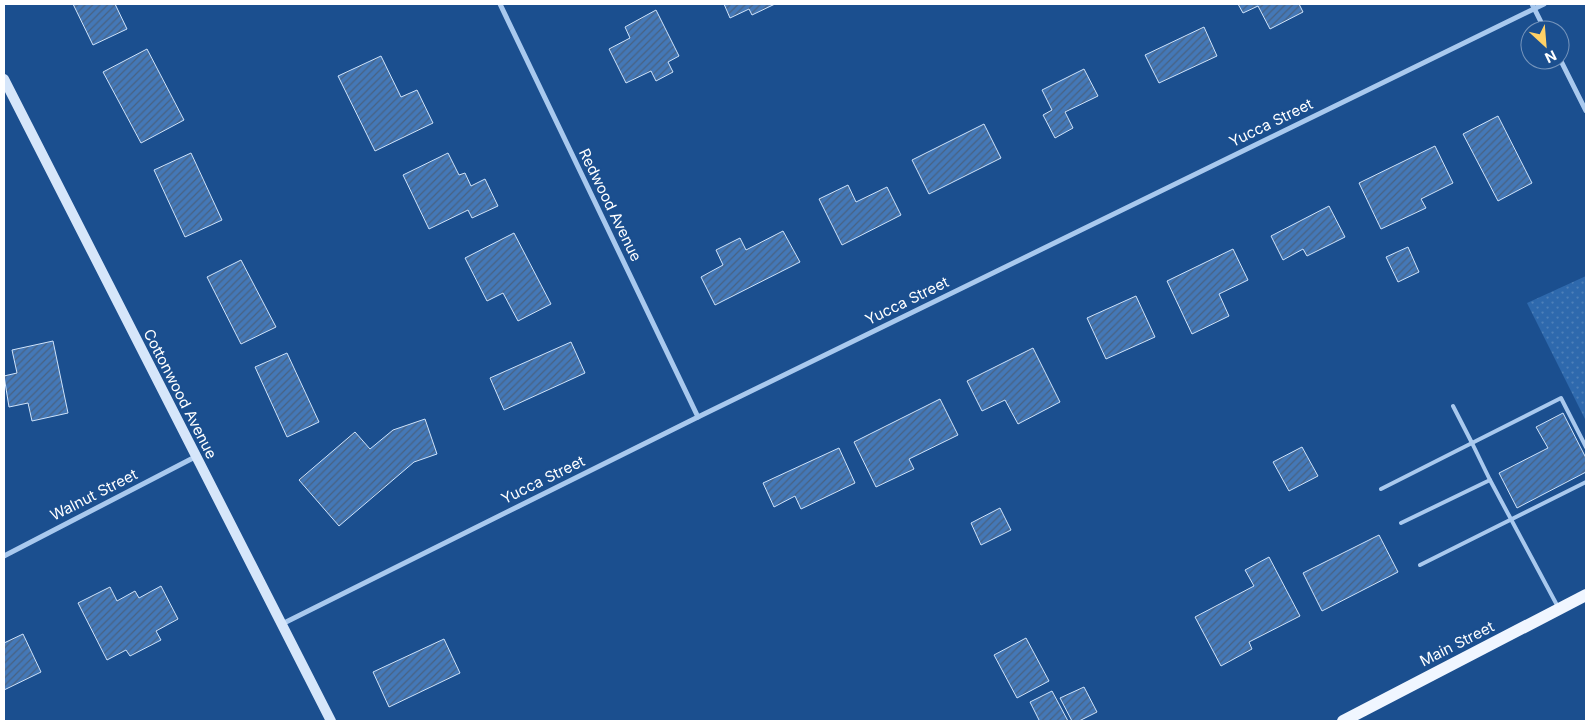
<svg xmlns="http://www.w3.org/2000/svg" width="1590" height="725" font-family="Inter,sans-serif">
<defs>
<pattern id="grass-dots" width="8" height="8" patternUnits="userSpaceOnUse" patternTransform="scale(1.25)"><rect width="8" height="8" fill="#2e69ad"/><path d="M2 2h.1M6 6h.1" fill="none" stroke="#4d80b9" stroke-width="1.8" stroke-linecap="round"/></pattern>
<pattern id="building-hatch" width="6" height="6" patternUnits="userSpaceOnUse" patternTransform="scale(1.25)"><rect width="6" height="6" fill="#4478b7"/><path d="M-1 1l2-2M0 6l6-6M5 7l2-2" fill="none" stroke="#486282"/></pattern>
</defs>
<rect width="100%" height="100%" fill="#1b4f8f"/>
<polygon fill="url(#grass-dots)" points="1586,276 1586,421 1527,303"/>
<g fill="url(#building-hatch)" stroke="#cfe3fa">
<polygon points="73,4 115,4 127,29 93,45"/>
<polygon points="724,4 775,4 752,15 749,9 730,18"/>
<polygon points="1238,4 1299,4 1303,12 1270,29 1258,6 1243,13"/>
<polygon points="656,10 679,56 668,62 673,72 656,81 651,71 626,83 609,49 630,38 625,27"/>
<polygon points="1204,27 1217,56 1159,83 1145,55"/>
<polygon points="147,49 184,120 141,143 103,72"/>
<polygon points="381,56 401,97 417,90 433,123 375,151 338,76"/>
<polygon points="1084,69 1098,96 1065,112 1073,128 1055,138 1043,115 1052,110 1042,90"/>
<polygon points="1498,116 1532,183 1498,201 1463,134"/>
<polygon points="984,124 1001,158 929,194 912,160"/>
<polygon points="1435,146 1453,183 1421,199 1426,208 1381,229 1359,183"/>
<polygon points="191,153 222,220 185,237 154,170"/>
<polygon points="448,153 459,175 465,173 471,186 485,179 498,206 472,218 468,210 429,229 403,175"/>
<polygon points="848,185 856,202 887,187 901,215 842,245 819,199"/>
<polygon points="1329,206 1345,237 1307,256 1303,249 1283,260 1271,236"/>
<polygon points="783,231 800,262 715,305 701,277 723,265 716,250 740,238 746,250"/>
<polygon points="514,233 551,304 518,321 503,293 487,301 465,258"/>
<polygon points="1408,247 1419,272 1398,282 1386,257"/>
<polygon points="1233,249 1248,280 1219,294 1229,316 1192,334 1167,281"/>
<polygon points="241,260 276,327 241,344 207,277"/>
<polygon points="1136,296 1155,337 1106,359 1087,318"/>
<polygon points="53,341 68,413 32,421 28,403 9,407 4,376 17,373 12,350"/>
<polygon points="571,342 585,373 504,410 490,378"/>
<polygon points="1033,348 1060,402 1018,424 1005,400 982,411 967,381"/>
<polygon points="287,353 319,422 287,437 255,367"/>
<polygon points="940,399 958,435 909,459 914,469 876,487 854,442"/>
<polygon points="1563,413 1586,458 1586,472 1517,508 1499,473 1548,448 1536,427"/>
<polygon points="425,419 437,454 414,462 339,526 299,480 355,432 370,449 393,430"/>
<polygon points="1302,447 1318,476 1289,491 1273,462"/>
<polygon points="839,448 855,483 801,509 795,496 774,507 763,483"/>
<polygon points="1000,508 1011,530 981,545 971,523"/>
<polygon points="1379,535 1398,572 1322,611 1303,573"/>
<polygon points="1269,557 1300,616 1249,642 1252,649 1221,666 1195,617 1254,586 1245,570"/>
<polygon points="161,586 178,619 156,631 161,640 130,656 126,650 107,660 78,603 110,587 117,601 135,591 139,598"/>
<polygon points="23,634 41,672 4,690 4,643"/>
<polygon points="1026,638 1049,681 1017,698 994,655"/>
<polygon points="444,639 460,673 389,707 373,672"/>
<polygon points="1084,687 1097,712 1079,721 1072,721 1060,698"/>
<polygon points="1052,691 1068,721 1038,721 1039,720 1030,702"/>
</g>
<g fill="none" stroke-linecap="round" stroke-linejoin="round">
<g stroke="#a9c9ee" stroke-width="4">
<polyline points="1453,406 1472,443 1561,398 1586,447"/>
<polyline points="1381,489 1472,443 1490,480 1558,607"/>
<polyline points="1401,523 1490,480"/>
<polyline points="1420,565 1586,482"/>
</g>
<g stroke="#a9c9ee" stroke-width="5">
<polyline points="500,4 698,417"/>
<polyline points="1532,4 1545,30"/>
<polyline points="1560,59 1586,111"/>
<polyline points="4,556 195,457"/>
<polyline points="282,624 698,417 1544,4"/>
</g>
<polyline stroke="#d6e6fa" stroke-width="10" points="4,79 331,721"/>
<polyline stroke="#f0f6ff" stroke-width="12" points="1343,721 1586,595"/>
</g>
<g text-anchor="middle" stroke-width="4" stroke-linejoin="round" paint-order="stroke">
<g font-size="15" fill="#fff" stroke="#1b4f8f">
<text transform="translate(1271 123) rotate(-26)" y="5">Yucca Street</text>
<text transform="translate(610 205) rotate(64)" y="5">Redwood Avenue</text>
<text transform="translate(907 301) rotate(-26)" y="5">Yucca Street</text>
<text transform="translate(180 394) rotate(63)" y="5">Cottonwood Avenue</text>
<text transform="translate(543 480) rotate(-26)" y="5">Yucca Street</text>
<text transform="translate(94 495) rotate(-27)" y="5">Walnut Street</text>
<text transform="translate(1457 644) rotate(-27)" y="5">Main Street</text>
</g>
</g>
<rect width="1590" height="725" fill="none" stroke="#ffffff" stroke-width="10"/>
<g transform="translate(1545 45) rotate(154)"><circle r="24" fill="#1b4f8f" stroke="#7695bc"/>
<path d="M0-4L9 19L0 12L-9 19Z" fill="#ffd166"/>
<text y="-8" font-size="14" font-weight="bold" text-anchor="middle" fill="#ffffff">N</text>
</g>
</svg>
